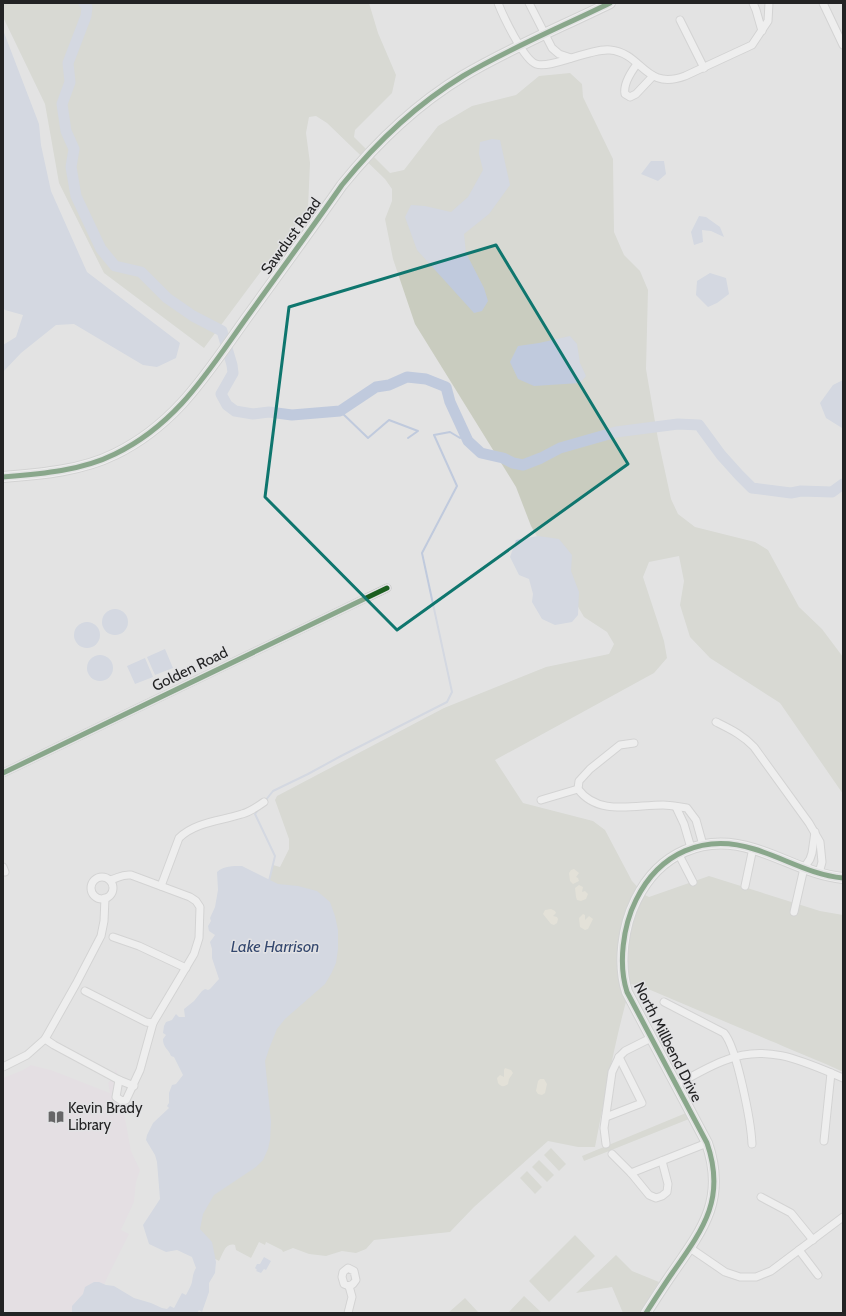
<svg xmlns="http://www.w3.org/2000/svg" width="846" height="1316" font-family="Cabin,sans-serif">
<rect width="100%" height="100%" fill="#e3e3e3"/>
<polygon fill="#e4dae3" points="31,1065 51,1070 110,1093 108,1083 113,1077 116,1068 131,1151 140,1170 136,1182 134,1202 121,1230 129,1234 109,1274 91,1313 3,1313 3,1078 23,1070"/>
<g fill="#c9ccbf">
<path d="M3 3H369L378 33 396 75 392 93 355 130 354 137 390 173 404 170 438 126 472 106 516 95 539 76 570 73 582 84 583 97 613 159 614 232 624 255 640 271 648 290 646 369 658 439 671 499 678 514 695 527 755 542 768 550 799 607 822 629 843 657V794L780 703 710 658 690 637 680 605 684 581 679 556 649 562 643 577 664 641 667 658 654 673 495 760 523 803 593 821 605 830 632 881 645 895 649 897 709 876 820 911 843 915V1072C821 1061 798 1053 776 1043 730 1024 686 1005 641 986L631 984C615 1038 606 1092 595 1147H578L548 1141 474 1207 450 1232 374 1240 366 1249 356 1253 342 1251 326 1256 309 1254 293 1248 283 1252 282 1250 266 1242 265 1245 259 1242 251 1258 236 1250 235 1245C225 1242 223 1254 219 1261L199 1250 192 1243 239 993 273 865 280 867 289 849V839L275 800 277 796 444 708 546 667 609 654 614 644 607 632 584 617 531 526 516 487 415 324 393 259 385 219 392 201V189L385 179 327 123 316 116 309 117 306 133 310 163 308 208 204 348 104 273 59 183 45 104 3 17Z"/>
<polygon points="686,1113 689,1119 584,1161 582,1156"/>
<polygon points="551,1148 566,1164 559,1171 544,1155"/>
<polygon points="539,1160 554,1175 547,1182 532,1167"/>
<polygon points="527,1171 542,1187 535,1194 520,1178"/>
<polygon points="575,1235 595,1256 549,1302 529,1281"/>
<polygon points="616,1255 632,1271 659,1282 640,1313 623,1313 612,1287 576,1293"/>
<polygon points="524,1296 542,1313 508,1313"/>
<polygon points="465,1298 479,1313 448,1313"/>
</g>
<g fill="#e3dec9">
<polygon points="574,869 579,873 576,877 578,878 579,881 573,884 570,881 569,873 571,870"/>
<polygon points="579,885 583,887 582,892 585,891 588,894 586,899 581,901 577,900 576,897 575,888"/>
<polygon points="551,909 555,911 556,913 553,916 557,917 558,919 557,923 554,925 551,924 543,914 545,910"/>
<polygon points="583,914 585,915 585,920 589,916 593,919 588,929 585,930 580,927 579,918"/>
<path d="M505 1068 511 1070 513 1073 509 1079 508 1084C504 1087 501 1087 498 1083L497 1078 500 1075 504 1077V1070Z"/>
<polygon points="540,1079 544,1079 547,1084 545,1093 542,1095 538,1094 536,1091 538,1081"/>
</g>
<g fill="#c0cadd">
<polygon points="3,30 39,124 41,145 51,191 87,272 180,343 176,358 157,367 143,365 74,324 56,325 21,353 3,372 3,345 16,337 23,315 5,310 3,308"/>
<polygon points="492,139 500,140 510,185 489,214 464,234 466,253 484,288 488,301 482,311 474,313 417,250 405,217 411,205 425,206 451,212 468,197 483,170 479,154 480,142"/>
<polygon points="651,161 664,161 666,174 658,181 641,174"/>
<polygon points="699,216 706,217 720,227 724,237 711,231 702,230 703,242 694,245 691,232"/>
<polygon points="710,273 726,278 729,294 717,303 708,307 696,295 697,281"/>
<polygon points="570,336 577,344 580,363 586,376 580,383 534,386 518,379 510,362 518,346 539,343"/>
<polygon points="843,380 843,427 842,428 826,418 820,403 833,385"/>
<polygon points="538,536 559,539 572,555 571,571 579,592 578,615 572,622 555,625 542,619 532,602 533,594 529,579 519,575 510,557 516,540"/>
<circle cx="115" cy="622" r="13"/>
<circle cx="87" cy="635" r="13"/>
<polygon points="165,649 173,668 155,675 147,657"/>
<circle cx="100" cy="668" r="13"/>
<polygon points="145,658 153,677 135,684 127,666"/>
<path d="M242 866 278 884 298 886 317 891 330 902 335 916 338 930V949L336 963 331 974 325 984 285 1019 277 1029 269 1049 265 1061 271 1122 270 1140 268 1149 263 1160 256 1167 214 1195 203 1214 200 1229 212 1242 216 1262 215 1273 209 1283V1292L202 1312 199 1310 197 1313H72V1306L83 1294 85 1287 94 1282H99L106 1285 114 1286 134 1298 151 1303 162 1308 167 1309 170 1306 174 1308 182 1293 186 1295C188 1291 191 1286 192 1282 193 1276 193 1273 196 1268L192 1257 177 1250 166 1252 149 1244 143 1225 160 1199 157 1162 155 1155 146 1140 147 1135 153 1123 169 1108 167 1106 169 1103V1093L172 1085 176 1084 183 1075 174 1057 171 1056C168 1048 163 1048 163 1039L166 1035 163 1033 164 1026 166 1022 172 1020 176 1014 179 1017H185L184 1009 194 1001 202 991 205 989 208 990 210 989 219 979 212 958V949L210 942 215 935 209 931 208 926 211 921 210 918 215 907 218 890 217 872C223 866 233 866 242 866Z"/>
<polygon points="264,1257 271,1261 266,1270 264,1269 261,1273 256,1271 257,1270 255,1268 257,1264 260,1264"/>
</g>
<g fill="none" stroke-linecap="round" stroke-linejoin="round">
<g stroke="#c0cadd" stroke-width="2">
<polyline points="340,411 368,438 389,420 418,431 408,438"/>
<polyline points="265,801 273,791 308,774 341,756 447,702 452,692 422,553 457,486 434,435 450,432 460,438 463,432"/>
<polyline points="259,809 255,814 275,856 269,881"/>
</g>
<polyline stroke="#c0cadd" stroke-width="11" points="84,3 87,7 86,16 68,63 70,82 62,104 66,131 74,149 71,167 76,196 101,249 115,266 141,272 167,298 193,316 222,331 232,365 233,373 221,394 227,405 235,411 253,414 269,412 292,415 340,411 376,387 389,385 407,377 426,379 446,387 450,402 468,441 481,453 503,458 513,463 523,465 541,458 560,448 616,432 678,424 699,425 721,455 739,475 752,488 791,493 801,491 832,492 843,484"/>
<defs>
<g id="street">
<path d="M498 3C503 16 524 60 536 64 551 69 590 48 610 50 643 53 644 91 685 76L752 45 768 21 769 3"/>
<polyline points="529,3 552,48 559,54 571,58"/>
<polyline points="753,3 756,10 762,31"/>
<polyline points="823,3 843,45"/>
<polyline points="680,20 704,68"/>
<path d="M637 64C631 72 623 84 625 94L630 97 636 94 653 76"/>
<path d="M716 722C730 729 743 735 754 747L809 823 820 842 822 862 819 873"/>
<path d="M634 743 620 745 590 769 579 781 578 789C598 816 633 805 663 805 671 805 679 807 687 808L696 820 703 845"/>
<polyline points="3,773 387,588"/>
<polyline points="541,800 578,789"/>
<polyline points="676,807 684,824 691,848"/>
<polyline points="678,853 693,882"/>
<polyline points="3,867 5,872"/>
<circle cx="102" cy="888" r="11"/>
<path d="M110 880C119 878 121 874 131 875L190 897 196 901 200 907 199 938 194 954 153 1023 140 1070 126 1100 122 1101 116 1097 119 1080"/>
<path d="M161 886 179 838C195 822 221 821 242 814 250 812 257 807 264 802"/>
<polyline points="745,886 753,848"/>
<polyline points="794,912 804,868 810,859 812,853 815,832"/>
<polyline points="113,937 139,946 186,968"/>
<polyline points="85,991 146,1022 153,1023"/>
<path d="M664 1002 724 1033C737 1048 751 1122 752 1144"/>
<polyline points="45,1039 54,1045 119,1080 134,1086"/>
<polyline points="3,1067 27,1055 45,1039 76,984 101,936 104,921 105,898"/>
<path d="M676 1085C693 1076 709 1066 726 1060 767 1043 805 1062 843 1078"/>
<polyline points="606,1117 642,1103 619,1057"/>
<polyline points="824,1141 831,1073"/>
<polyline points="606,1144 604,1128 612,1072 619,1057 625,1051 651,1038"/>
<polyline points="612,1154 631,1173 649,1195 656,1198 662,1196 667,1192 668,1184 662,1161"/>
<polyline points="631,1173 707,1143"/>
<polyline points="761,1197 791,1213 813,1240"/>
<polyline points="690,1248 725,1272 740,1277 756,1277 771,1271 843,1217"/>
<polyline points="799,1250 818,1275"/>
<polygon points="348,1268 354,1271 356,1280 353,1284 349,1286 344,1284 342,1277 343,1272"/>
<polyline points="348,1313 352,1297 349,1286"/>
</g>
<g id="secondary">
<path d="M3 477C40 474 81 471 115 454 179 423 210 368 250 313 281 270 312 228 342 185 376 143 417 104 463 76 510 48 561 27 610 3"/>
<path d="M646 1313C655 1299 664 1285 673 1272 704 1228 726 1198 707 1143L627 992C618 964 623 926 636 900 659 853 704 833 754 849 784 858 811 875 843 878"/>
</g>
</defs>
<use href="#street" stroke="#bfbfbf" stroke-width="9"/>
<use href="#secondary" stroke="#bfbfbf" stroke-width="12"/>
<use href="#street" stroke="#fbfbfb" stroke-width="7"/>
<use href="#secondary" stroke="#fbfbfb" stroke-width="10"/>
<defs>
<g id="cycleway">
<path d="M3 477C40 474 81 471 115 454 179 423 210 368 250 313 281 270 312 228 342 185 376 143 417 104 463 76 510 48 561 27 610 3"/>
<polyline points="3,773 387,588"/>
<path d="M646 1313C655 1299 664 1285 673 1272 704 1228 726 1198 707 1143L627 992C618 964 623 926 636 900 659 853 704 833 754 849 784 858 811 875 843 878"/>
</g>
</defs>
<use href="#cycleway" stroke="#e2e2e4" stroke-width="8"/>
<use href="#cycleway" stroke="#1b5e20" stroke-width="5"/>
</g>
<path d="M0 0H846V1316H0ZM496 245 628 464 397 630 265 497 289 307Z" fill="#e3e3e3" fill-opacity=".55" fill-rule="evenodd"/>
<path fill="none" stroke="#0f766e" stroke-width="3" stroke-linejoin="round" d="M496 245 628 464 397 630 265 497 289 307Z"/>
<defs>
<symbol id="library-bare" viewBox="-9 -9 18 18"><path d="M-6-4Q-3-5.5-.7-3.5V5Q-3 3-6 4ZM6-4Q3-5.5 .7-3.5V5Q3 3 6 4Z" fill="#666667" stroke="#e2e2e4" stroke-width="2.5" paint-order="stroke"/></symbol>
</defs>
<g fill-rule="evenodd">
<use href="#library-bare" x="45" y="1106" width="22" height="22"/>
</g>
<g text-anchor="middle" stroke-width="3" stroke-linejoin="round" paint-order="stroke">
<g font-size="15" fill="#232324" stroke="#e2e2e4">
<text transform="translate(291 236) rotate(-54)" y="5">Sawdust Road</text>
<text transform="translate(190 669) rotate(-26)" y="5">Golden Road</text>
<text transform="translate(668 1042) rotate(63)" y="5">North Millbend Drive</text>
</g>
<g font-size="15" fill="#232324" stroke="#e2e2e4" text-anchor="start">
<text x="68" y="1113">Kevin Brady<tspan x="68" dy="17">Library</tspan></text>
</g>
<g font-size="16" font-style="italic" fill="#33476e" stroke="#e2e2e4">
<text x="275" y="952">Lake Harrison</text>
</g>
</g>
<rect width="846" height="1316" fill="none" stroke="#232324" stroke-width="8"/>
</svg>
